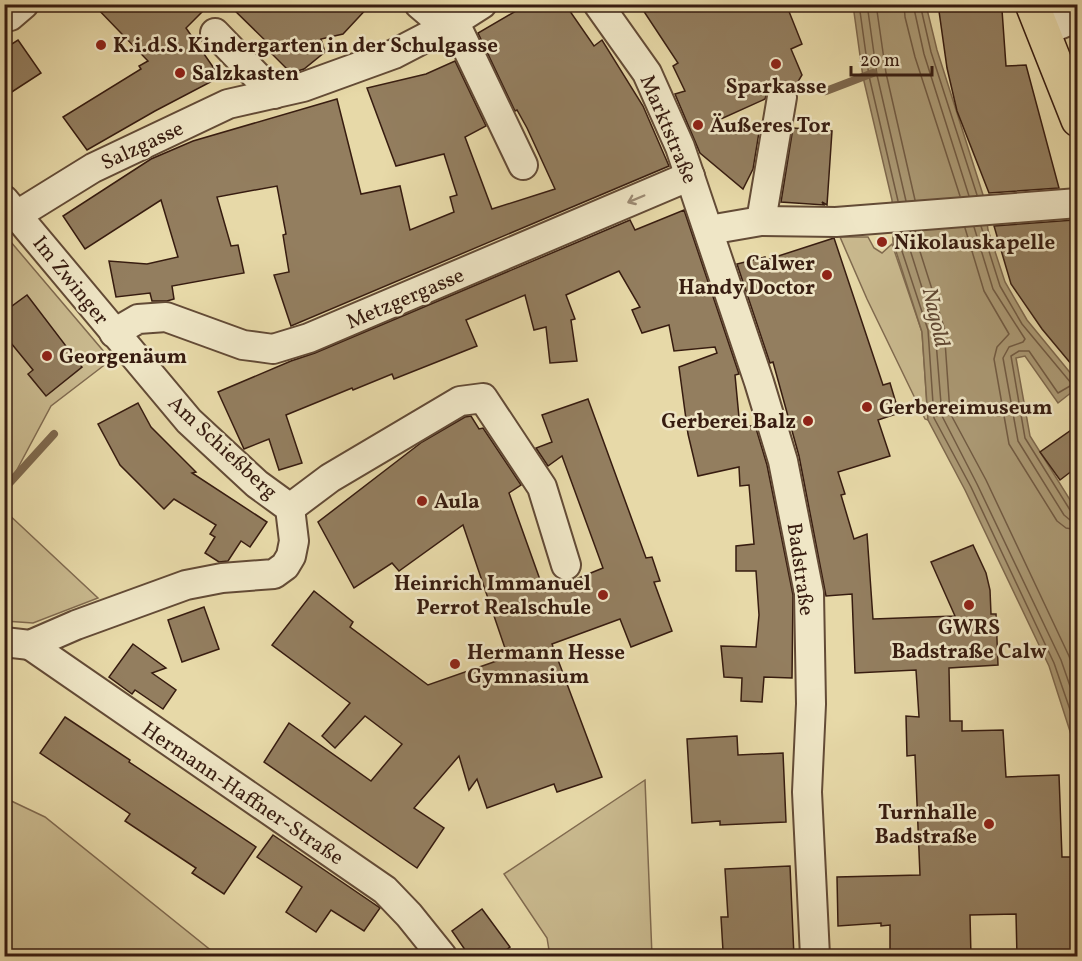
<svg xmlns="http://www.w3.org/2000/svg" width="1082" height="961" font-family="Vollkorn,serif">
<rect width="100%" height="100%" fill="#e7d9a8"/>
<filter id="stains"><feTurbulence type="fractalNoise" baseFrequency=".00333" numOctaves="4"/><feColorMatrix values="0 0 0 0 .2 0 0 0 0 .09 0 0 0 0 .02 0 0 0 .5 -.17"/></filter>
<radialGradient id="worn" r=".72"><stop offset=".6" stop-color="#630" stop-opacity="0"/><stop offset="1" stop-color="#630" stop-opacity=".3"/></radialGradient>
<g fill="#c9b98e" stroke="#806a4f" stroke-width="1.5">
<polygon points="5,235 111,360 51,406 5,492"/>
<polygon points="840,237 868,237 874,248 882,253 892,244 922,332 928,420 925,419 867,299"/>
<polygon points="5,511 98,598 33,623 5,621"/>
<polygon points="645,780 652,956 550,956 547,938 504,874"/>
<polygon points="5,798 45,817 218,956 5,956"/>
</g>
<polygon fill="#ab9974" stroke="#7d674c" stroke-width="1.5" points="853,5 926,5 937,50 984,198 988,230 1005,282 1027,320 1077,381 1077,388 1058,403 1025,356 1016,358 1030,436 1077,511 1077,753 1049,666 965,490 928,420 922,332 893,242 892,200 863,77"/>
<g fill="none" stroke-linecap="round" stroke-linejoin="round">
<g stroke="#715a42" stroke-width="1.5">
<polyline points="859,4 869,76 898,201"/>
<polyline points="867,4 877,75 906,201"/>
<polyline points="876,4 886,73 915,200"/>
<polyline points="904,4 905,17 915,57 960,196"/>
<polyline points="913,4 924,54 969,196"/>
<polyline points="920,4 931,52 977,195"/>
<polyline points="981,226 1000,286 1022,324 1071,383 1070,386 1058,393 1029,351 1019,351 1011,356 1025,438 1070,510 1078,513"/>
<polyline points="974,227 993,289 1025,339 1023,342 1009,347 1003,358 1018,441 1064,515 1070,520 1078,521"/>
<polyline points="965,228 984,291 1009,334 997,347 994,359 1009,444 1057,521 1066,528 1078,530"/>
<polyline points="906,232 907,240 935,329 942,416 977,484 1061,660 1078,709"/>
<polyline points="915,232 916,239 944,327 950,413 986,480 1069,656 1078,681"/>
<polyline points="899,233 899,242 928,330 934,418 971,487 1054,663 1078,733"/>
</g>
<g stroke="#7d674c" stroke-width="8">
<polyline points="826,91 873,73"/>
<polyline points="4,489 54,434"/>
</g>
</g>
<g fill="#937e5f" stroke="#371c10" stroke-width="1.5">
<polygon points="93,4 210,4 186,28 220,77 155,111 87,150 63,117 141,69 139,66 148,61"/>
<polygon points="228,4 371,4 343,34 321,39 325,52 304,69 291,73 271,53 274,49"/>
<polygon points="528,4 565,4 594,46 602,40 643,106 669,166 291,326 274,275 289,272 283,235 286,234 277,186 217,197 231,246 238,245 244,273 172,286 174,299 167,301 152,301 150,293 116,297 109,261 147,264 178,257 161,200 85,249 63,216 151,159 193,141 337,99 361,194 400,186 410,230 454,212 450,197 457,195 444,154 396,166 367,88 426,74 455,61 486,126 465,137 492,209 555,189 527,128 517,110 515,111 478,33"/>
<polygon points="639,4 786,4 802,44 791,49 802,75 796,85 794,86 784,81 776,82 769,87 765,99 712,123 760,126 753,169 743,189 700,153 675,94 685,91 673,66 678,63"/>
<polygon points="938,4 994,4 995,11 1002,10 1006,66 1026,65 1059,188 989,193 957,111 947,68"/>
<polygon points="18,40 41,73 4,97 4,49"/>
<polygon points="793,128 832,131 827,205 822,202 824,205 781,202"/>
<polygon points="684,210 739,374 735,375 740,428 755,425 767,465 793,595 792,678 764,677 762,702 741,701 742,678 724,677 721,646 756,647 759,615 756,571 736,571 736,546 754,544 749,485 740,486 739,467 698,476 688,434 679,367 717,353 715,347 674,351 669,325 642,333 632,310 640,307 619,271 566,295 575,319 571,320 577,361 550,363 546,327 534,330 525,295 466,320 477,346 394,379 392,374 353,390 352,388 286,415 302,463 279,470 269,439 244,449 218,392 291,361 315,353 630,220 635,230"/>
<polygon points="1074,220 1077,230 1077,371 1042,329 1011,284 994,226"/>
<polygon points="834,238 883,385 890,383 899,413 878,420 890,456 838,472 845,494 841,495 854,539 867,534 873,619 955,616 931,562 973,545 986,573 990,590 991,614 996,614 998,665 949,668 950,721 962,721 962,731 1003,730 1006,777 1059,775 1062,857 1077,857 1077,957 1017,957 1016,914 970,915 971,957 890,957 890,925 881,926 881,923 838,926 837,877 920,875 915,755 907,756 906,716 919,717 916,670 855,673 852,594 826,596 799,456 773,362 770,363 737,264 765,257 766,260"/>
<polygon points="27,295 82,367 46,396 28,374 33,370 11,343 4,344 4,312"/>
<polygon points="588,399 646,558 652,557 660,581 654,582 672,631 631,647 620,619 552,644 602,777 557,792 554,784 487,808 477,779 469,790 459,756 414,808 444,828 417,868 264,762 289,723 371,781 402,744 365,716 335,748 322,736 350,703 272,645 314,591 353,622 350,627 428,685 508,657 463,525 399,571 392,563 354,588 318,522 422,442 465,417 471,416 479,429 483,428 521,485 509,493 543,588 571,581 603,568 562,456 548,466 536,448 552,442 542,415"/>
<polygon points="138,403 151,427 196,472 192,473 267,522 250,547 241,541 228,561 219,562 205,553 215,537 210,534 216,525 174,499 164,509 120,465 98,424"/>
<polygon points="1077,426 1077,467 1060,480 1040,452"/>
<polygon points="204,607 219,649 182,662 168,620"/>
<polygon points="133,644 166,668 152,673 176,690 163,709 135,690 132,694 109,677"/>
<polygon points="65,717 130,760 129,762 256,847 224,894 192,873 196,868 125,821 130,814 40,753"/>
<polygon points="737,736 738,755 783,753 786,822 720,825 720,821 692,823 687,739"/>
<polygon points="273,835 380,908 364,931 331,910 316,932 286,912 302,887 257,857"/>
<polygon points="790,866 794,957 730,957 730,951 723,951 721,917 728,917 725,869"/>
<polygon points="482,909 510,947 497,957 470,957 452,931"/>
</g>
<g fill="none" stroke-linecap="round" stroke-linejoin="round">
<defs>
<g id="minor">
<polyline points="419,4 446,27"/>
<polyline points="598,4 647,73 680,147 759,382 783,461 809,593 811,704 807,792 815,956"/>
<polyline points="4,11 10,16 24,4"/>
<polyline points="454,21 523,165"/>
<polyline points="1044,31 1078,17"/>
<polyline points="215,33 274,94"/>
<polyline points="4,200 189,421 257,484 290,508 294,541 291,556 285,566 274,574 222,578 186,585 76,625 30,645 4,642"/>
<polyline points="17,215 93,168 228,104 303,87 394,54 446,27 482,4"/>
<polyline points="761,221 782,97"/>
<polyline points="709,230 761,221 836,222 1078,203"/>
<polyline points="114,333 138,319 166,317 243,345 273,349 309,338 690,176"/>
<polyline points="290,508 330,478 460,401 483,398 542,487 566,565"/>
<polyline points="30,645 385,890 409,915 442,956"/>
</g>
<polyline id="major" points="1032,4 1078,120"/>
</defs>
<use href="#minor" stroke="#634b36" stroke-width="32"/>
<use href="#major" stroke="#371c10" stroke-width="36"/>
<use href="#minor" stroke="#efe6c6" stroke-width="28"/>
<use href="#major" stroke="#e7d9a8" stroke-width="33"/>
</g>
<defs><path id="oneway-shaft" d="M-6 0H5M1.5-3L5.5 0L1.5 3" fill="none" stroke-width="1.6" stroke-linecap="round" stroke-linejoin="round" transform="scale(1.5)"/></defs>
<use stroke="#9c8b74" href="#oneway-shaft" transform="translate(636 199) rotate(157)"/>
<g fill="#8f2418" stroke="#efe6c6" stroke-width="2">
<circle cx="101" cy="45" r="6"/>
<circle cx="776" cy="64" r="6"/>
<circle cx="180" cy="73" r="6"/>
<circle cx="698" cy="125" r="6"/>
<circle cx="882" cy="242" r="6"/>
<circle cx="827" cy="275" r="6"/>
<circle cx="47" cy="356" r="6"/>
<circle cx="867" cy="407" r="6"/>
<circle cx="808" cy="421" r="6"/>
<circle cx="422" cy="501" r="6"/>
<circle cx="603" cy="595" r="6"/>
<circle cx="969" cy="605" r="6"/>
<circle cx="455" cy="664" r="6"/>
<circle cx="989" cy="824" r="6"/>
</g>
<g text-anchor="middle" stroke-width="5" stroke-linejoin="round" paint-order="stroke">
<g font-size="21" font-weight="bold" fill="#371c10" stroke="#efe6c6" text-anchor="start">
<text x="113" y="52">K.i.d.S. Kindergarten in der Schulgasse</text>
<text x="192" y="80">Salzkasten</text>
<text x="776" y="93" text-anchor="middle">Sparkasse</text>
<text x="710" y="132">Äußeres Tor</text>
<text x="894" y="249">Nikolauskapelle</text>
<text x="815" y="270" text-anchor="end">Calwer<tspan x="815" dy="24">Handy Doctor</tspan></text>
<text x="59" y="363">Georgenäum</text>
<text x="879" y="414">Gerbereimuseum</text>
<text x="796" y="428" text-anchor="end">Gerberei Balz</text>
<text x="434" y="508">Aula</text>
<text x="591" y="590" text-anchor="end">Heinrich Immanuel<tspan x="591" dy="24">Perrot Realschule</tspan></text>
<text x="969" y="634" text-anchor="middle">GWRS<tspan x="969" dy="24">Badstraße Calw</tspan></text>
<text x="467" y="659">Hermann Hesse<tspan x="467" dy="24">Gymnasium</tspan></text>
<text x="977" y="819" text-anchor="end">Turnhalle<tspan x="977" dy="24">Badstraße</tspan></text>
</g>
<g font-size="21" fill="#371c10" stroke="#efe6c6">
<text transform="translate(669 129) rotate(67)" y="7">Marktstraße</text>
<text transform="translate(142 145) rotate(-25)" y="7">Salzgasse</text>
<text transform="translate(71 280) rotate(51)" y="7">Im Zwinger</text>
<text transform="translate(405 298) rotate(-23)" y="7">Metzgergasse</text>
<text transform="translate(223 447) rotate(43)" y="7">Am Schießberg</text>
<text transform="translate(801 569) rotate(82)" y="7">Badstraße</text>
<text transform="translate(243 793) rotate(34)" y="7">Hermann-Haffner-Straße</text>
</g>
<g font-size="22" font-style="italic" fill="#604833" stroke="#efe6c6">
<text transform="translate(937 317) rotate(77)" y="8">Nagold</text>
</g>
</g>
<rect width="1082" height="961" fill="none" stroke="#e7d9a8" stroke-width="24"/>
<rect x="6" y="6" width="1070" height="949" fill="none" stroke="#371c10" stroke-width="3"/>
<rect x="12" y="12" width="1058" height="937" fill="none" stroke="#371c10" stroke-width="1.5"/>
<path d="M851 66v9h81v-9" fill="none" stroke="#371c10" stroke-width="3"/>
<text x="860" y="66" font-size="18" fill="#371c10" stroke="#efe6c6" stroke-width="4.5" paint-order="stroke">20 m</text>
<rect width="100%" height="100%" filter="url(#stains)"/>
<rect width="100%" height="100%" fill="url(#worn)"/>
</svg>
